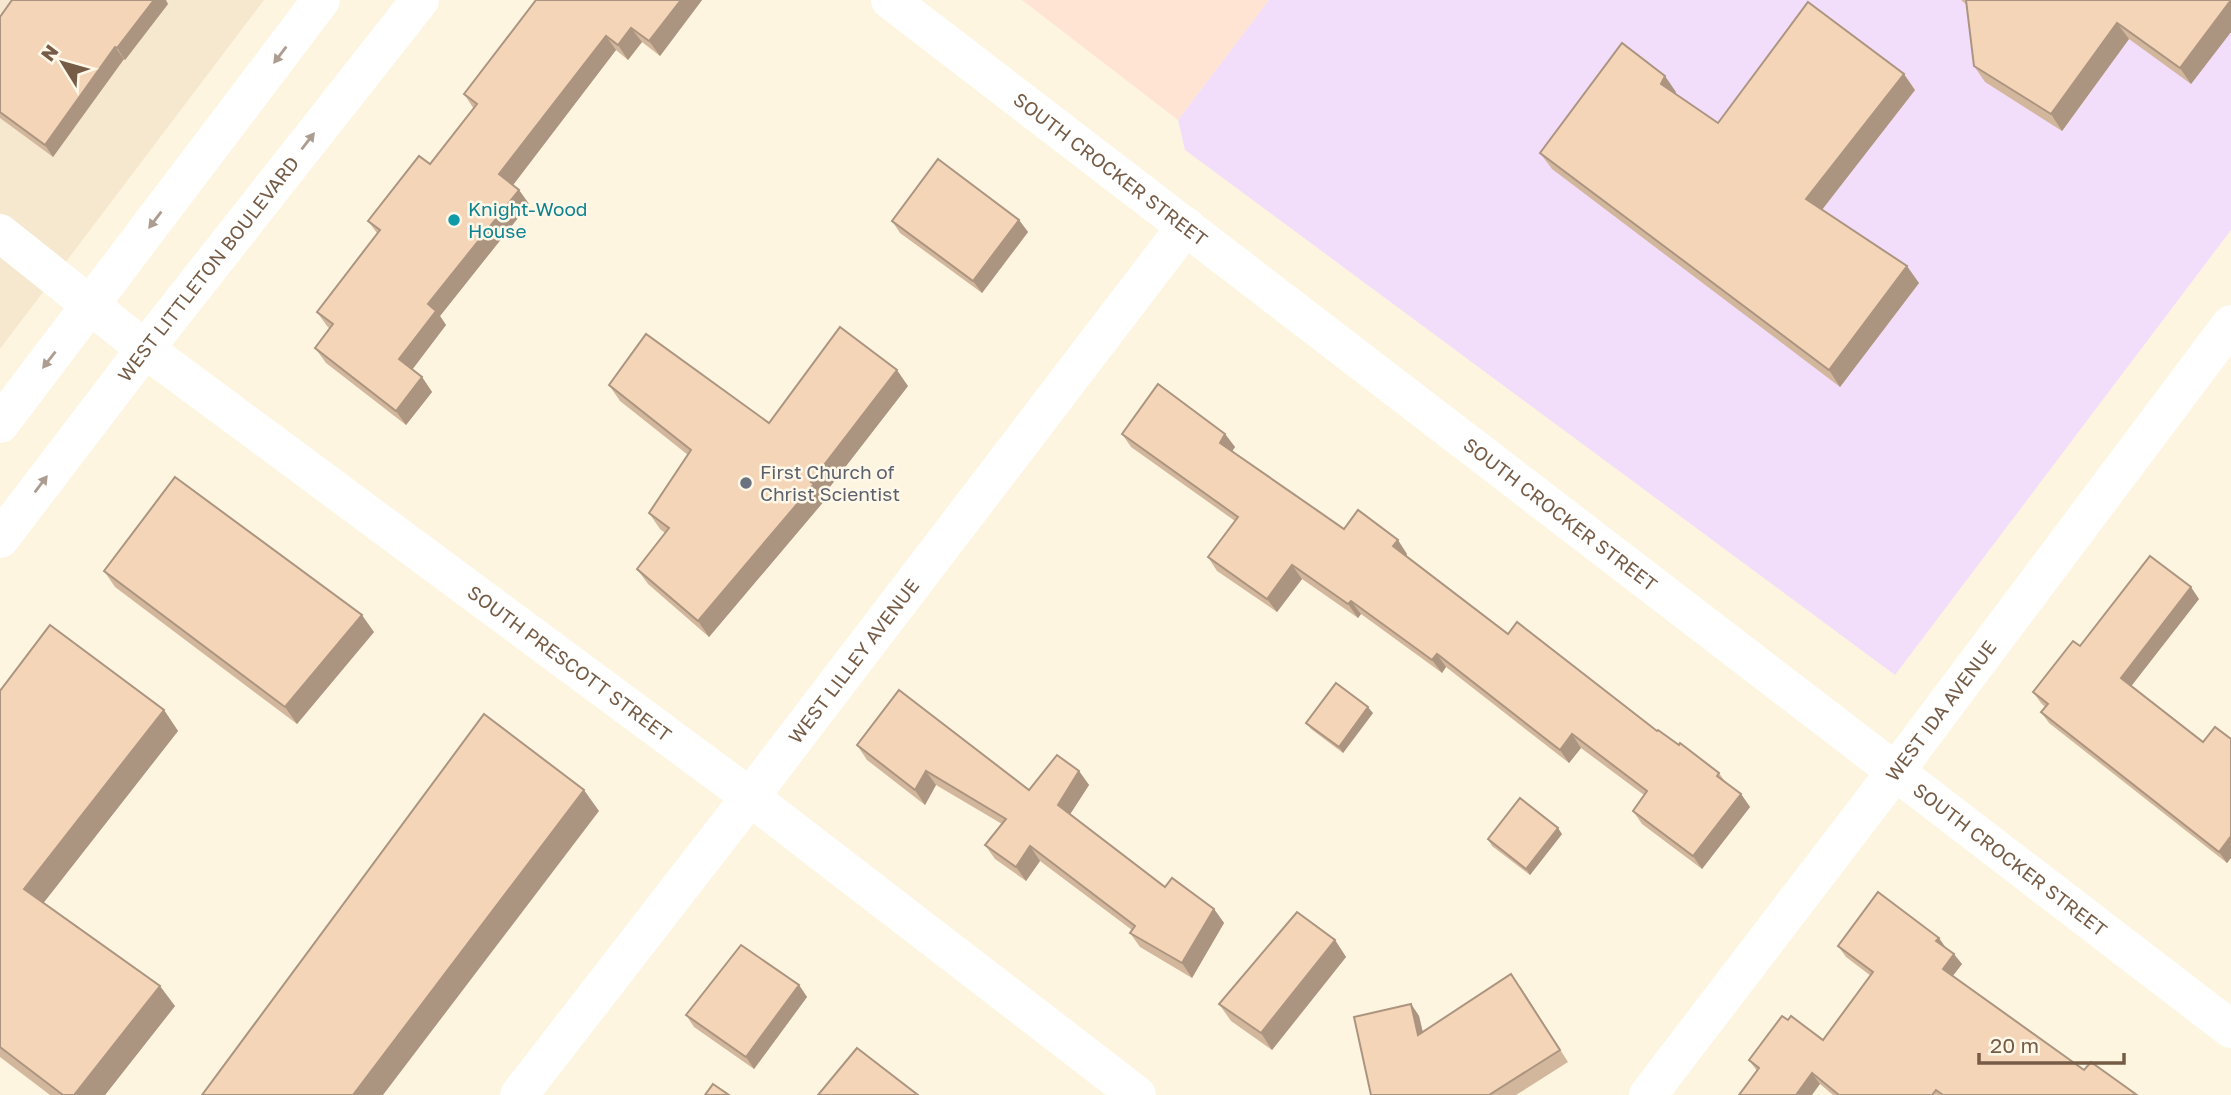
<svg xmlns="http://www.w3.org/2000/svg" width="2231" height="1095" font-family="'Golos Text',sans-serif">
<rect width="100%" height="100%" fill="#fef5e1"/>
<polygon fill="#f6e8cf" points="0,0 264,0 0,349"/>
<polygon fill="#ffe4d3" points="1022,0 1269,0 1178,120"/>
<polygon fill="#f2defa" points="1269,0 2231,0 2231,230 1895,675 1185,150 1178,120"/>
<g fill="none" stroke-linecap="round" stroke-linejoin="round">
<g stroke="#fff" stroke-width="38">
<path id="s1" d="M890 0 2231 1029"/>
<path id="s2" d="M0 233 145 349 750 797 1137 1095"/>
<path id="s3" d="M519 1095 750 797 1186 226"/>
<path id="s4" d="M1648 1095 1895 772 2231 324"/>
</g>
<g stroke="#fff" stroke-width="38">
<polyline points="0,424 321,0"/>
<path id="s5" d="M0 539 145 349 420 0"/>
</g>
</g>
<g fill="#d3b79d">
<polygon points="536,0 702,0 660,56 642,42 628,60 616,50 513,185 519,190 529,204 440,316 446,325 412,369 422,377 432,392 406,425 326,363 315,348 330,329 327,326 317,312 377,233 368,221 430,164 474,109 464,94"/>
<polygon points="1961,0 2231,0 2231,32 2191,84 2129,39 2062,131 1985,82 1974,66 1967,5"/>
<polygon points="168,4 125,60 124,59 53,157 0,118 0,17"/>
<polygon points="1915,90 1822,209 1919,283 1840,387 1552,169 1540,153 1676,92 1675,94 1718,123"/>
<polygon points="1019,220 1028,232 982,293 900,233 892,221"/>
<polygon points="609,385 769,423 908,386 822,497 825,500 709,637 648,584 637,569 665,533 660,529 649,513 688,455 620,401"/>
<polygon points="1122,434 1225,434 1235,447 1232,451 1344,529 1407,554 1406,556 1508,634 1679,745 1719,773 1726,783 1741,794 1750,807 1702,869 1642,824 1633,811 1644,795 1581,748 1569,763 1446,667 1442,673 1361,614 1358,618 1302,579 1277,612 1217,571 1208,557 1235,521 1131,447"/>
<polygon points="104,571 374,632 297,724 115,587"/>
<polygon points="2199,599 2131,686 2203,742 2231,739 2231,858 2227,863 2049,723 2041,712 2045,707 2041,703 2033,692 2080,646"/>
<polygon points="0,691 164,710 178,731 43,903 175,1006 105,1095 50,1095 0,1057"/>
<polygon points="1373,713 1343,753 1311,729 1306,723"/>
<polygon points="857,745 1029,790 1079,771 1089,785 1070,814 1165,887 1214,909 1224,923 1192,978 1140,947 1130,933 1132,930 1040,861 1026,881 995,859 985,845 1002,824 936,785 925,805 867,760"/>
<polygon points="1562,834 1530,875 1492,846 1488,839"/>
<polygon points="1335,940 1346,957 1272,1050 1231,1021 1219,1004"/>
<polygon points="1838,946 1946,948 1962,964 1953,976 2084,1070 2137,1095 1833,1095 1820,1084 1757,1071 1749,1060 1788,1020 1823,1040 1871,976 1846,957"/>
<polygon points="799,985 807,997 754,1069 694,1027 686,1015"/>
<polygon points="1520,986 1568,1062 1516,1095 1371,1095 1411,1004 1419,1016 1423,1032"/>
</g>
<g fill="#ac9580">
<polygon points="154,0 166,0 168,4 125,60 117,48"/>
<polygon points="681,0 702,0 660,56 649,41"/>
<polygon points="2231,0 2231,32 2191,84 2180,68"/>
<polygon points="2117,23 2129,39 2062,131 2051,114"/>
<polygon points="631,28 642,42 628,60 618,45"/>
<polygon points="606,36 616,50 510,189 499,174"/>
<polygon points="115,47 124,59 53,157 45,145"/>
<polygon points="1904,74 1915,90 1818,215 1806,199"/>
<polygon points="1665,76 1676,92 1673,101 1661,84"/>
<polygon points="519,190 529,204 440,316 446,325 409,374 399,359 428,304"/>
<polygon points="1019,220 1028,232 982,293 973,281"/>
<polygon points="1907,266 1919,283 1840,387 1829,370"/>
<polygon points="897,370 908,386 822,497 825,500 709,637 698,621 811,482"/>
<polygon points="422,377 432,392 406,425 396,411"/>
<polygon points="1225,434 1235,447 1229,456 1220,443"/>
<polygon points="1398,540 1407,554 1403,559 1393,546"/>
<polygon points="1292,565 1302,579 1277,612 1267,599"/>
<polygon points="2191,587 2199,599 2129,689 2121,678"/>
<polygon points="1351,601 1361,614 1358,618 1348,604"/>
<polygon points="362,615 374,632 297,724 285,707"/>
<polygon points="1437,654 1446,667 1442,673 1432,660"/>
<polygon points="1368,707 1373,713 1343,753 1339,747"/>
<polygon points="164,710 178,731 38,910 24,889"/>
<polygon points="1572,734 1581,748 1569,763 1560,750"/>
<polygon points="926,771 936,785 925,805 915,790"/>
<polygon points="1079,771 1089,785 1067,819 1058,805"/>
<polygon points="584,790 599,811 383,1095 353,1095"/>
<polygon points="1741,794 1750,807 1702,869 1693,856"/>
<polygon points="1558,828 1562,834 1530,875 1526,869"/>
<polygon points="2231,836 2231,858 2227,863 2219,852"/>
<polygon points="1030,846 1040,861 1026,881 1016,867"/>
<polygon points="1214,909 1224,923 1192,978 1182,963"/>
<polygon points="1939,938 1946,948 1936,941"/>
<polygon points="1335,940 1346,957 1272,1050 1261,1033"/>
<polygon points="1954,954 1962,964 1950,979 1943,969"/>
<polygon points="799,985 807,997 754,1069 746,1057"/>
<polygon points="160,986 175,1006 105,1095 74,1095"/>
<polygon points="1411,1004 1419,1016 1426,1047 1418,1035"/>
<polygon points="1812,1073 1820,1084 1812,1095 1796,1095"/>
</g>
<g fill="#f5d5b7" stroke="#ac9580" stroke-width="2">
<polygon points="12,0 154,0 117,48 115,47 45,145 0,112 0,17"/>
<polygon points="536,0 681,0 649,41 631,28 618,45 606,36 499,174 519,190 428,304 436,311 399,359 422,377 396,411 315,348 333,324 317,312 380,230 368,221 419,156 430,164 477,104 464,94"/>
<polygon points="1966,0 2231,0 2180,68 2117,23 2051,114 1974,66"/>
<polygon points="1808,2 1904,74 1806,199 1907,266 1829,370 1540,153 1622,43 1665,76 1661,84 1718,123"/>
<polygon points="938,159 1019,220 973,281 892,221"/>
<polygon points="840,327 897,370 811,482 814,484 698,621 637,569 669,528 649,513 691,450 609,385 646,334 769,423"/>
<polygon points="1158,384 1225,434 1220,443 1344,529 1358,510 1398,540 1393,546 1508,634 1517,622 1657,731 1658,730 1679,745 1680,743 1719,773 1717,776 1741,794 1693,856 1633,811 1647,791 1572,734 1560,750 1437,654 1432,660 1351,601 1348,604 1292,565 1267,599 1208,557 1238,517 1122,434"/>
<polygon points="175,477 362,615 285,707 104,571"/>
<polygon points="2150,556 2191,587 2121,678 2203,742 2215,727 2231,739 2231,836 2219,852 2041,712 2048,704 2033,692 2073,641 2080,646"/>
<polygon points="50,625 164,710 24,889 160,986 74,1095 63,1095 0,1047 0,691"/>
<polygon points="1336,683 1368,707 1339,747 1306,723"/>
<polygon points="899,690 1029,790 1057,755 1079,771 1058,805 1165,887 1172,878 1214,909 1182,963 1130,933 1135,926 1030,846 1016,867 985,845 1006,819 926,771 915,790 857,745"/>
<polygon points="484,714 584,790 353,1095 202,1095"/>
<polygon points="1520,798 1558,828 1526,869 1488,839"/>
<polygon points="1878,892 1939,938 1936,941 1954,954 1943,969 2084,1070 2091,1062 2137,1095 1943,1095 1936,1090 1932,1095 1839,1095 1812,1073 1796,1095 1739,1095 1759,1068 1749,1060 1782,1016 1788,1020 1791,1016 1823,1040 1873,972 1838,946"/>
<polygon points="1297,912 1335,940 1261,1033 1219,1004"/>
<polygon points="741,945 799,985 746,1057 686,1015"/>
<polygon points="1511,974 1560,1050 1489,1095 1371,1095 1354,1017 1411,1004 1418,1035"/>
<polygon points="857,1048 918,1095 818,1095"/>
<polygon points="713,1084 729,1095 705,1095"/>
</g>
<defs><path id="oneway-solid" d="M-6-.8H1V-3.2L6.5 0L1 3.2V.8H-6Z" transform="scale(1.75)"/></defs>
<g fill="#ad9d90">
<use href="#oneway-solid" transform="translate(280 55) rotate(127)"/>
<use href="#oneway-solid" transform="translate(308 141) rotate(-52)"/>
<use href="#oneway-solid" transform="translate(155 220) rotate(127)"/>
<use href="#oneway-solid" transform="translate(49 360) rotate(128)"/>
<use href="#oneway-solid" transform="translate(41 484) rotate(-53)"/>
</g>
<circle fill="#0f9aa8" stroke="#fff8e8" stroke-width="2.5" cx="454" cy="220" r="7"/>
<circle fill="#6b7280" stroke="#fff8e8" stroke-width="2.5" cx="746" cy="483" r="7"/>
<g text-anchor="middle" stroke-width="5" stroke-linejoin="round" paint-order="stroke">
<g font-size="19" fill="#765c46" stroke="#fff8e8">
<text dy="7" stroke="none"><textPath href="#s1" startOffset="278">SOUTH CROCKER STREET</textPath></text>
<text dy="7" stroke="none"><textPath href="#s5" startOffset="341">WEST LITTLETON BOULEVARD</textPath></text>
<text dy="7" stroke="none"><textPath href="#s1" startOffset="845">SOUTH CROCKER STREET</textPath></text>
<text dy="7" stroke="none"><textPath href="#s3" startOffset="548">WEST LILLEY AVENUE</textPath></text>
<text dy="7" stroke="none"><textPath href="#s2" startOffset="714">SOUTH PRESCOTT STREET</textPath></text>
<text dy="7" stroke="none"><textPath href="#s4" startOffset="483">WEST IDA AVENUE</textPath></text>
<text dy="7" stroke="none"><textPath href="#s1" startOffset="1412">SOUTH CROCKER STREET</textPath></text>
</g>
<g font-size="19" fill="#0d838f" stroke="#fff8e8" text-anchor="start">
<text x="468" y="216">Knight-Wood<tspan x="468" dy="22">House</tspan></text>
</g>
<g font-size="19" fill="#5b616d" stroke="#fff8e8" text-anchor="start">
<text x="760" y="479">First Church of<tspan x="760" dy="22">Christ Scientist</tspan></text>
</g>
</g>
<g transform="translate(63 63) rotate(307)" stroke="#fff8e8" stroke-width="5" paint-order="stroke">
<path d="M0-5L12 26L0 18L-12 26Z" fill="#765c46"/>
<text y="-10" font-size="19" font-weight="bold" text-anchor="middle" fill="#765c46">N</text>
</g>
<path d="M1979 1053v10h145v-10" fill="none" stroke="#765c46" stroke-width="3.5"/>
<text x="1990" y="1053" font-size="21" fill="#765c46" stroke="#fff8e8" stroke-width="5" paint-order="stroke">20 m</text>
</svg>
